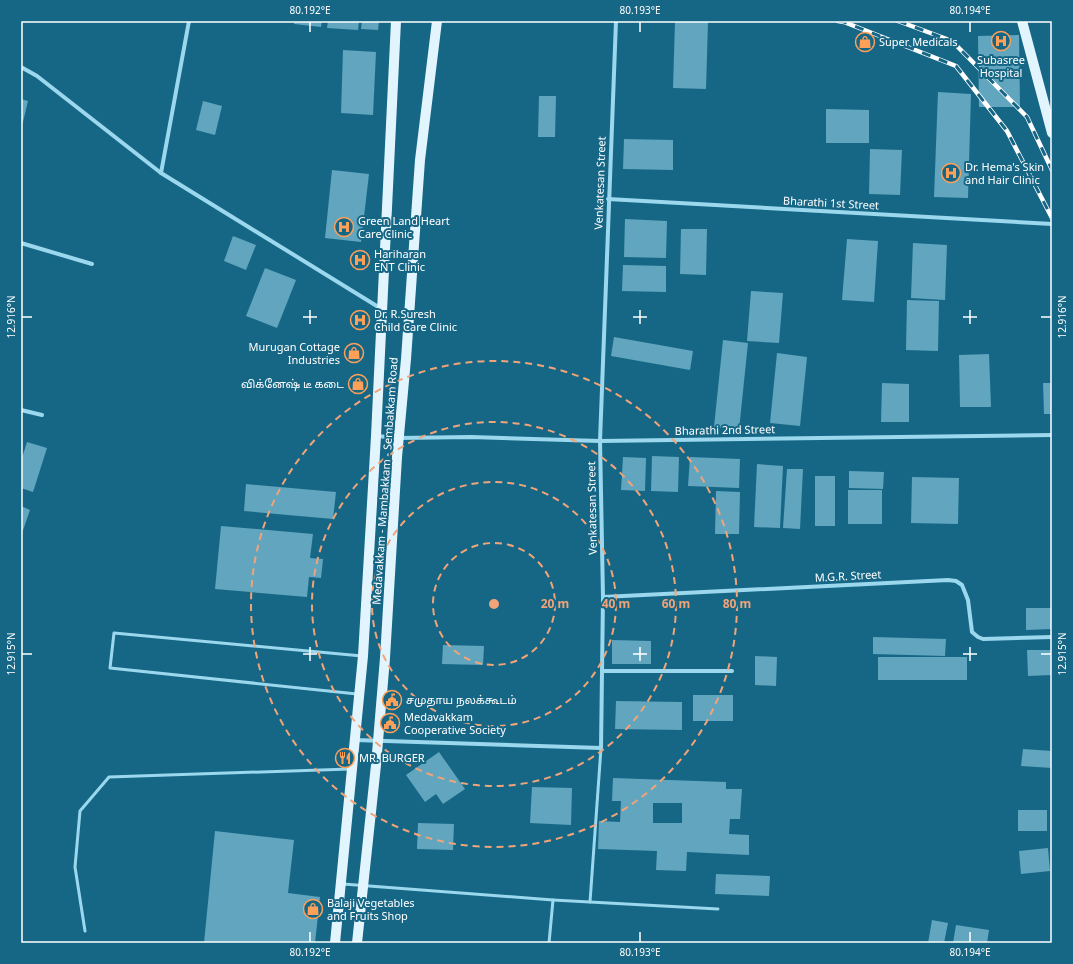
<svg xmlns="http://www.w3.org/2000/svg" width="1073" height="964" font-family="'Noto Sans','Noto Sans Tamil',sans-serif">
<rect width="100%" height="100%" fill="#166786"/>
<g fill="#61a5be" fill-rule="evenodd">
<polygon points="294,21 322,21 321,27 294,24"/>
<polygon points="328,21 359,21 358,30 327,28"/>
<polygon points="362,21 379,21 378,30 361,29"/>
<polygon points="675,21 708,22 706,89 673,88"/>
<polygon points="1019,35 1020,107 979,107 978,36"/>
<polygon points="343,50 376,52 373,115 341,113"/>
<polygon points="938,92 971,94 968,198 934,197"/>
<polygon points="539,96 556,96 555,137 538,137"/>
<polygon points="21,99 28,101 22,126 21,126"/>
<polygon points="203,101 222,106 215,135 196,130"/>
<polygon points="826,109 869,110 869,143 826,143"/>
<polygon points="624,139 673,140 673,170 623,169"/>
<polygon points="870,149 902,150 900,195 869,194"/>
<polygon points="332,170 369,174 361,242 325,238"/>
<polygon points="625,219 667,221 666,258 624,257"/>
<polygon points="681,229 707,229 706,275 680,274"/>
<polygon points="233,236 256,245 246,270 224,261"/>
<polygon points="847,239 878,241 874,302 842,300"/>
<polygon points="913,243 947,245 945,300 911,298"/>
<polygon points="623,265 666,266 666,292 622,291"/>
<polygon points="265,268 296,280 277,328 246,316"/>
<polygon points="751,291 783,293 779,343 747,341"/>
<polygon points="907,300 939,301 938,351 906,350"/>
<polygon points="614,337 693,351 690,370 611,356"/>
<polygon points="723,340 748,343 739,430 714,427"/>
<polygon points="777,353 807,357 800,426 770,423"/>
<polygon points="989,354 991,407 960,407 959,355"/>
<polygon points="882,383 909,384 909,422 881,422"/>
<polygon points="1043,383 1052,383 1052,414 1044,414"/>
<polygon points="27,442 47,448 33,492 21,488 21,461"/>
<polygon points="652,456 679,457 678,492 651,491"/>
<polygon points="623,457 646,458 645,491 621,490"/>
<polygon points="690,457 740,459 739,488 688,486"/>
<polygon points="757,464 783,466 780,528 754,527"/>
<polygon points="787,469 803,469 800,529 783,528"/>
<polygon points="849,471 884,472 883,489 849,488"/>
<rect x="815" y="476" width="20" height="50"/>
<polygon points="912,477 959,478 958,524 911,523"/>
<polygon points="246,484 336,492 333,519 244,511"/>
<rect x="848" y="490" width="34" height="34"/>
<polygon points="716,491 740,492 739,534 715,534"/>
<polygon points="21,506 30,510 21,536"/>
<polygon points="221,526 313,534 310,558 323,559 321,578 309,577 307,597 215,589"/>
<polygon points="1026,608 1052,608 1052,629 1026,630"/>
<polygon points="873,637 946,639 945,656 873,654"/>
<polygon points="612,640 651,641 651,664 612,664"/>
<polygon points="443,645 484,646 483,665 442,664"/>
<polygon points="1027,650 1052,650 1052,675 1028,676"/>
<polygon points="755,656 777,657 776,686 755,685"/>
<rect x="878" y="657" width="89" height="23"/>
<rect x="693" y="695" width="40" height="26"/>
<polygon points="616,701 682,702 682,730 615,729"/>
<polygon points="1023,749 1052,751 1052,768 1021,766"/>
<polygon points="439,752 465,789 443,804 436,794 425,802 406,775"/>
<path d="M613 778 726 782V789H742L740 819H730L729 834 749 835V855L687 852 686 871 656 870 657 851 598 849 599 821 620 822 621 801H612ZM653 803H682V823H653Z"/>
<polygon points="532,787 572,788 571,825 530,823"/>
<rect x="1018" y="810" width="29" height="21"/>
<polygon points="418,823 454,824 453,850 417,849"/>
<polygon points="215,831 294,840 288,893 320,897 315,943 204,943"/>
<polygon points="1048,848 1050,871 1021,874 1019,851"/>
<polygon points="716,874 770,876 769,896 715,894"/>
<polygon points="932,920 948,923 944,943 928,943"/>
<polygon points="956,925 989,930 987,943 953,943"/>
</g>
<g fill="none" stroke-linecap="round" stroke-linejoin="round">
<g stroke="#9bd8ee" stroke-width="3">
<polyline points="357,694 110,668 114,633 362,656"/>
<polyline points="343,884 553,900 718,909"/>
<polyline points="590,902 601,748"/>
<polyline points="85,931 75,867 80,811 109,777 350,769"/>
<polyline points="549,943 553,900"/>
</g>
<g stroke="#9bd8ee" stroke-width="4">
<polyline points="21,67 37,76 161,173 380,308"/>
<polyline points="161,173 189,21"/>
<polyline points="608,199 1052,224"/>
<polyline points="21,243 92,264"/>
<polyline points="21,410 42,415"/>
<polyline points="377,436 399,438 471,437 600,441 1052,435"/>
<polyline points="603,597 948,580 956,581 962,585 968,600 972,632 978,637 983,639 1052,637"/>
<polyline points="602,671 732,671"/>
<polyline points="355,740 601,748 603,597 600,441 616,21"/>
</g>
<g stroke="#e2f5ff" stroke-width="10">
<polyline points="1022,21 1052,133"/>
<polyline points="335,943 363,656 376,436 396,21"/>
<polyline points="357,943 376,765 385,658 397,457 406,359 420,160 437,21"/>
</g>
<defs>
<g id="rail">
<polyline points="838,21 844,22 956,66 1007,131 1052,218"/>
<polyline points="898,21 952,41 1027,117 1052,170"/>
</g>
</defs>
<use href="#rail" stroke="#fff" stroke-width="4.5"/>
<use href="#rail" stroke="#166786" stroke-width="3" stroke-dasharray="9" stroke-linecap="butt"/>
</g>
<path fill="none" stroke="#fff" stroke-width="1.5" d="M310 22V32M640 22V32M970 22V32M310 310V324M640 310V324M970 310V324M22 317H32M303 317H317M633 317H647M963 317H977M1041 317H1051M310 647V661M640 647V661M970 647V661M22 654H32M303 654H317M633 654H647M963 654H977M1041 654H1051M310 932V942M640 932V942M970 932V942"/>
<g fill="none" stroke="#f2a479" stroke-width="2" stroke-dasharray="7 5">
<circle cx="494" cy="604" r="61"/>
<circle cx="494" cy="604" r="122"/>
<circle cx="494" cy="604" r="182"/>
<circle cx="494" cy="604" r="243"/>
</g>
<defs>
<symbol id="hospital-ring" viewBox="-11 -11 22 22"><circle r="9.5" fill="#166786" stroke="#ffa058" stroke-width="1.5"/><path d="M-5-5h3v3.5h4V-5h3V5h-3V1.5h-4V5h-3Z" fill="#ffa058"/></symbol>
<symbol id="shop-ring" viewBox="-11 -11 22 22"><circle r="9.5" fill="#166786" stroke="#ffa058" stroke-width="1.5"/><path d="M-5-2.5h2.3a2.7 3.5 0 0 1 5.4 0H5L5.5 6h-11ZM-1.5-2.5h3a1.5 2.3 0 0 0-3 0Z" fill="#ffa058"/></symbol>
<symbol id="civic-ring" viewBox="-11 -11 22 22"><circle r="9.5" fill="#166786" stroke="#ffa058" stroke-width="1.5"/><path d="M-.6-6.5H3V-4.5H.6V-3L4-1V1h2V6H-6V1h2V-1L-.6-3ZM-1.2 2.5V6h2.4V2.5Z" fill="#ffa058"/></symbol>
<symbol id="restaurant-ring" viewBox="-11 -11 22 22"><circle r="9.5" fill="#166786" stroke="#ffa058" stroke-width="1.5"/><path d="M-5-6h1v4h1v-4h1v4h1v-4h1v5L-1.5 .5V6h-2V.5L-5-1ZM5-6V6H3V1.5H1.5Q1.5-4 5-6Z" fill="#ffa058"/></symbol>
</defs>
<g fill-rule="evenodd">
<use href="#hospital-ring" x="990" y="30" width="22" height="22"/>
<use href="#shop-ring" x="854" y="31" width="22" height="22"/>
<use href="#hospital-ring" x="940" y="162" width="22" height="22"/>
<use href="#hospital-ring" x="333" y="216" width="22" height="22"/>
<use href="#hospital-ring" x="349" y="249" width="22" height="22"/>
<use href="#hospital-ring" x="349" y="309" width="22" height="22"/>
<use href="#shop-ring" x="343" y="342" width="22" height="22"/>
<use href="#shop-ring" x="347" y="373" width="22" height="22"/>
<use href="#civic-ring" x="381" y="689" width="22" height="22"/>
<use href="#civic-ring" x="379" y="712" width="22" height="22"/>
<use href="#restaurant-ring" x="334" y="747" width="22" height="22"/>
<use href="#shop-ring" x="302" y="898" width="22" height="22"/>
</g>
<g text-anchor="middle" stroke-width="4" stroke-linejoin="round" paint-order="stroke">
<g font-size="11" fill="#fff" stroke="#166786" text-anchor="start">
<text x="879" y="46">Super Medicals</text>
<text x="1001" y="64" text-anchor="middle">Subasree<tspan x="1001" dy="13">Hospital</tspan></text>
<text x="965" y="171">Dr. Hema's Skin<tspan x="965" dy="13">and Hair Clinic</tspan></text>
<text x="358" y="225">Green Land Heart<tspan x="358" dy="13">Care Clinic</tspan></text>
<text x="374" y="258">Hariharan<tspan x="374" dy="13">ENT Clinic</tspan></text>
<text x="374" y="318">Dr. R.Suresh<tspan x="374" dy="13">Child Care Clinic</tspan></text>
<text x="340" y="351" text-anchor="end">Murugan Cottage<tspan x="340" dy="13">Industries</tspan></text>
<text x="344" y="388" text-anchor="end">விக்னேஷ் டீ கடை</text>
<text x="406" y="704">சமுதாய நலக்கூடம்</text>
<text x="404" y="721">Medavakkam<tspan x="404" dy="13">Cooperative Society</tspan></text>
<text x="359" y="762">MR. BURGER</text>
<text x="327" y="907">Balaji Vegetables<tspan x="327" dy="13">and Fruits Shop</tspan></text>
</g>
<g font-size="11" fill="#fff" stroke="#166786">
<text transform="translate(600 183) rotate(-88)" y="4">Venkatesan Street</text>
<text transform="translate(831 203) rotate(3)" y="4">Bharathi 1st Street</text>
<text transform="translate(725 430) rotate(-1)" y="4">Bharathi 2nd Street</text>
<text transform="translate(385 481) rotate(-86)" y="4">Medavakkam - Mambakkam - Sembakkam Road</text>
<text transform="translate(592 508) rotate(-91)" y="4">Venkatesan Street</text>
<text transform="translate(848 576) rotate(-3)" y="4">M.G.R. Street</text>
</g>
</g>
<circle cx="494" cy="604" r="6" fill="#f2a479" stroke="#166786" stroke-width="2"/>
<g font-size="12" text-anchor="middle" font-weight="bold" fill="#f2a479" stroke="#166786" stroke-width="4" stroke-linejoin="round" paint-order="stroke">
<text x="555" y="608">20 m</text>
<text x="616" y="608">40 m</text>
<text x="676" y="608">60 m</text>
<text x="737" y="608">80 m</text>
</g>
<rect width="1073" height="964" fill="none" stroke="#166786" stroke-width="44"/>
<rect x="22" y="22" width="1029" height="920" fill="none" stroke="#fff" stroke-width="1.5"/>
<g font-size="10" text-anchor="middle" fill="#fff">
<text x="310" y="14">80.192°E</text>
<text x="640" y="14">80.193°E</text>
<text x="970" y="14">80.194°E</text>
<text transform="translate(11 317) rotate(-90)" y="4">12.916°N</text>
<text transform="translate(1062 317) rotate(-90)" y="4">12.916°N</text>
<text transform="translate(11 654) rotate(-90)" y="4">12.915°N</text>
<text transform="translate(1062 654) rotate(-90)" y="4">12.915°N</text>
<text x="310" y="956">80.192°E</text>
<text x="640" y="956">80.193°E</text>
<text x="970" y="956">80.194°E</text>
</g>
</svg>
